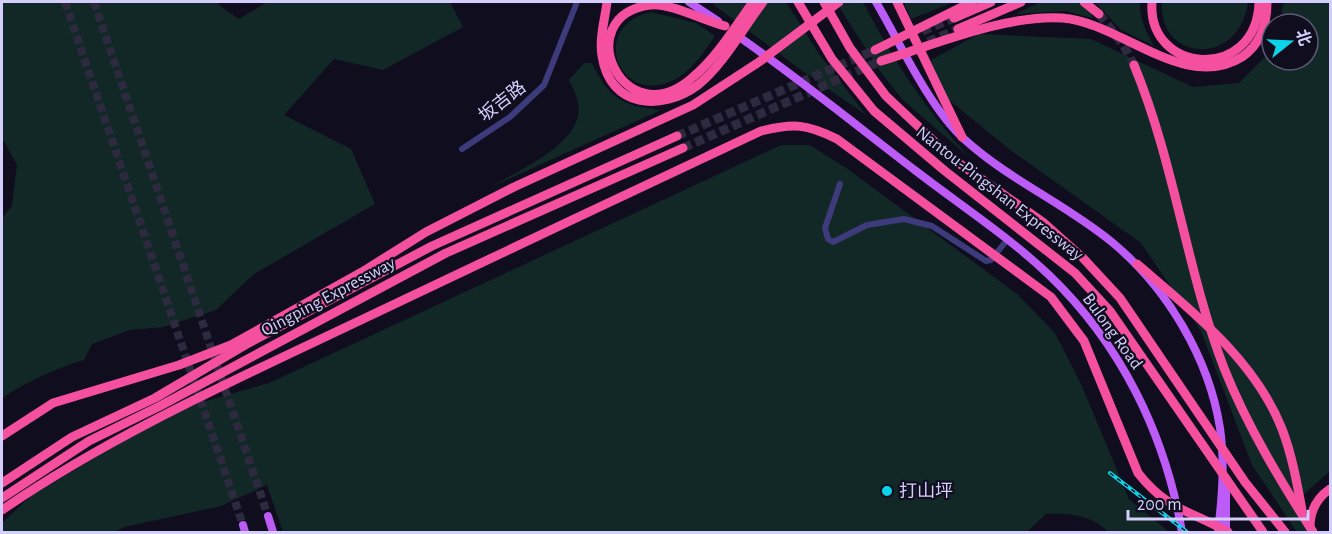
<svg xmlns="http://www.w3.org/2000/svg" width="1332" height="534" font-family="'Alegreya Sans','Noto Sans SC',sans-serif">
<rect width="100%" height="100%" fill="#100d1e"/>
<g fill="#112827">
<path d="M2 2H219V5L239 19 267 2H450L463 27 383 70 334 59 284 115 351 149 375 204 254 274 216 310 163 327 130 330 92 344 84 360C54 369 28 381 2 398V218L12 206 17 165 4 141H2Z"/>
<polygon points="710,2 786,2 819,54 866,115 801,70"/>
<path d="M836 2H863C892 59 926 110 969 157L903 100 882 74Z"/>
<polygon points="904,2 954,2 911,19"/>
<polygon points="1040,2 1078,2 1092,13 1092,18 1066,11 1016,14"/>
<path d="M1095 2H1140C1139 18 1146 32 1154 46L1121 30Z"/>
<path d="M1162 2H1248C1239 68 1158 62 1162 2Z"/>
<polygon points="1284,2 1330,2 1330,471 1304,494 1306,532 1297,532 1252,465 1201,331 1141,243 1009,149 938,91 931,60 979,34 1091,39 1193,87 1239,83 1272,50 1272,60 1308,60 1308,24 1279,24"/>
<path d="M651 12 696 23 715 36C704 52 692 71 674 80 618 107 588 26 651 12Z"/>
<path d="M584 63H592C609 99 623 106 661 110L491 187C517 171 573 147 578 115 581 103 574 91 569 80Z"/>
<path d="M781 145H810L849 170 1017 294 1055 333 1082 386 1129 499 1169 532H1108C1093 515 1068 513 1046 514L1027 532H283L267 485 221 506 124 527 114 532H2V523L31 496 149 425 196 404 269 383Z"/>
</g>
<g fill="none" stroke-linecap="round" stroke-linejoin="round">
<g stroke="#2d2a3f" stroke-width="8" stroke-dasharray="8 4" stroke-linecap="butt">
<polyline points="65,2 243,525"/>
<polyline points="94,2 268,516"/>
</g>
<g stroke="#2d2a3f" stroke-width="9" stroke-dasharray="9 4.5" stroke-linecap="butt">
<polyline points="1099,14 1124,46 1134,65"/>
<polyline points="922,31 954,18"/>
<polyline points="928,42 958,29"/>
<polyline points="677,136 882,47"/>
<polyline points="683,148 887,58"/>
</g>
<g stroke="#3d3b7b" stroke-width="6">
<polyline points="462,149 510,117 544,85 577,2"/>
<polyline points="840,184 825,228 828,239 833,242 867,225 904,219 932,226 986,261 991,260 1007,240"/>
</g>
<g stroke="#bc5bf6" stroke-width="8">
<polyline points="689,2 718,21"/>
<path d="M876 2C900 43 929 107 964 139 1009 180 1066 204 1113 243 1167 288 1209 358 1220 428 1225 463 1222 498 1218 532"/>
<path d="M735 34C797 77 856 125 916 171 960 205 1008 236 1049 275 1121 344 1165 434 1182 532"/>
<polyline points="1226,486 1226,532"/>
<polyline points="268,516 273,532"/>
<polyline points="243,525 245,532"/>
</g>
<g stroke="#f5509f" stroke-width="9">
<path d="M607 2C605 19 599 38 602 56 610 108 661 112 698 85 724 64 743 28 763 2"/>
<polyline points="798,2 832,59 874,111 945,171 1075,273 1110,311 1263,532"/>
<polyline points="824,2 850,48 886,96 953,159 1044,223 1082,257 1120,298 1245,482 1285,532"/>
<polyline points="897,2 962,137"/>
<polyline points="1084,2 1099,14"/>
<path d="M1152 2C1147 75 1257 82 1259 2"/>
<polyline points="954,18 991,2"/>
<path d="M725 26C705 21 668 2 650 5 568 16 623 139 693 77 717 57 735 27 753 2"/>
<polyline points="958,29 1021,2"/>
<polyline points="875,50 972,2"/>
<path d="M881 61C933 45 1008 14 1062 18 1120 22 1185 93 1242 57 1261 44 1267 23 1267 2"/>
<path d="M1134 65C1175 164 1186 269 1224 368 1247 426 1280 480 1313 532"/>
<path d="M1137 264C1191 310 1255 360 1282 429 1292 455 1297 483 1302 510"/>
<polyline points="2,436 53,403 179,365 231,345 362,272 426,232 514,187 693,105 759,62 839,2"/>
<polyline points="2,483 72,437 155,398 245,345 432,246 677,136"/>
<polyline points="2,498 89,441 160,406 446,253 683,148"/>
<path d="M2 510C109 437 226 384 342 329 482 262 621 197 761 131 794 123 807 124 837 139L1051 297 1084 341 1138 473C1167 510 1191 511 1228 532"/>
<path d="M1310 527C1310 511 1317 498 1330 489"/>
</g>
<defs>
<polyline id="rail" points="1110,473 1187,532"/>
</defs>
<use href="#rail" stroke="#0dd3e9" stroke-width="4"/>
<use href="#rail" stroke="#100d1e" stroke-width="1.5" stroke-dasharray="4.5" stroke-linecap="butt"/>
</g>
<circle fill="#0dd3e9" stroke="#100d1e" stroke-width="2" cx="887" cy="491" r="6"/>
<g text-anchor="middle" stroke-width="4.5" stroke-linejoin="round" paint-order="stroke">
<g font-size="18" fill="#d3cefc" stroke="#100d1e">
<text transform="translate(502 101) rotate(-38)" y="6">坂吉路</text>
<text transform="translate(1000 193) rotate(38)" y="6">Nantou-Pingshan Expressway</text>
<text transform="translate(328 296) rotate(-28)" y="6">Qingping Expressway</text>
<text transform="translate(1113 331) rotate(54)" y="6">Bulong Road</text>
</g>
<g font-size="18" fill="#d3cefc" stroke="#100d1e" text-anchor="start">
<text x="899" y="497">打山坪</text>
</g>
</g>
<rect width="1332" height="534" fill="none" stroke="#d3cefc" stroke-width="6"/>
<g transform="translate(1290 42) rotate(72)"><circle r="28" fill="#100d1e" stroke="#5e5a77" stroke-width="1.5"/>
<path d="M0-4.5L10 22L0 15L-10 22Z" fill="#0dd3e9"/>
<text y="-9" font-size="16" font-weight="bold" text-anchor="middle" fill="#d3cefc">北</text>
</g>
<path d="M1128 510v9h180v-9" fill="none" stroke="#d3cefc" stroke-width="3"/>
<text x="1137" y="510" font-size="18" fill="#d3cefc" stroke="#100d1e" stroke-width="4.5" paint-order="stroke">200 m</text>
</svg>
